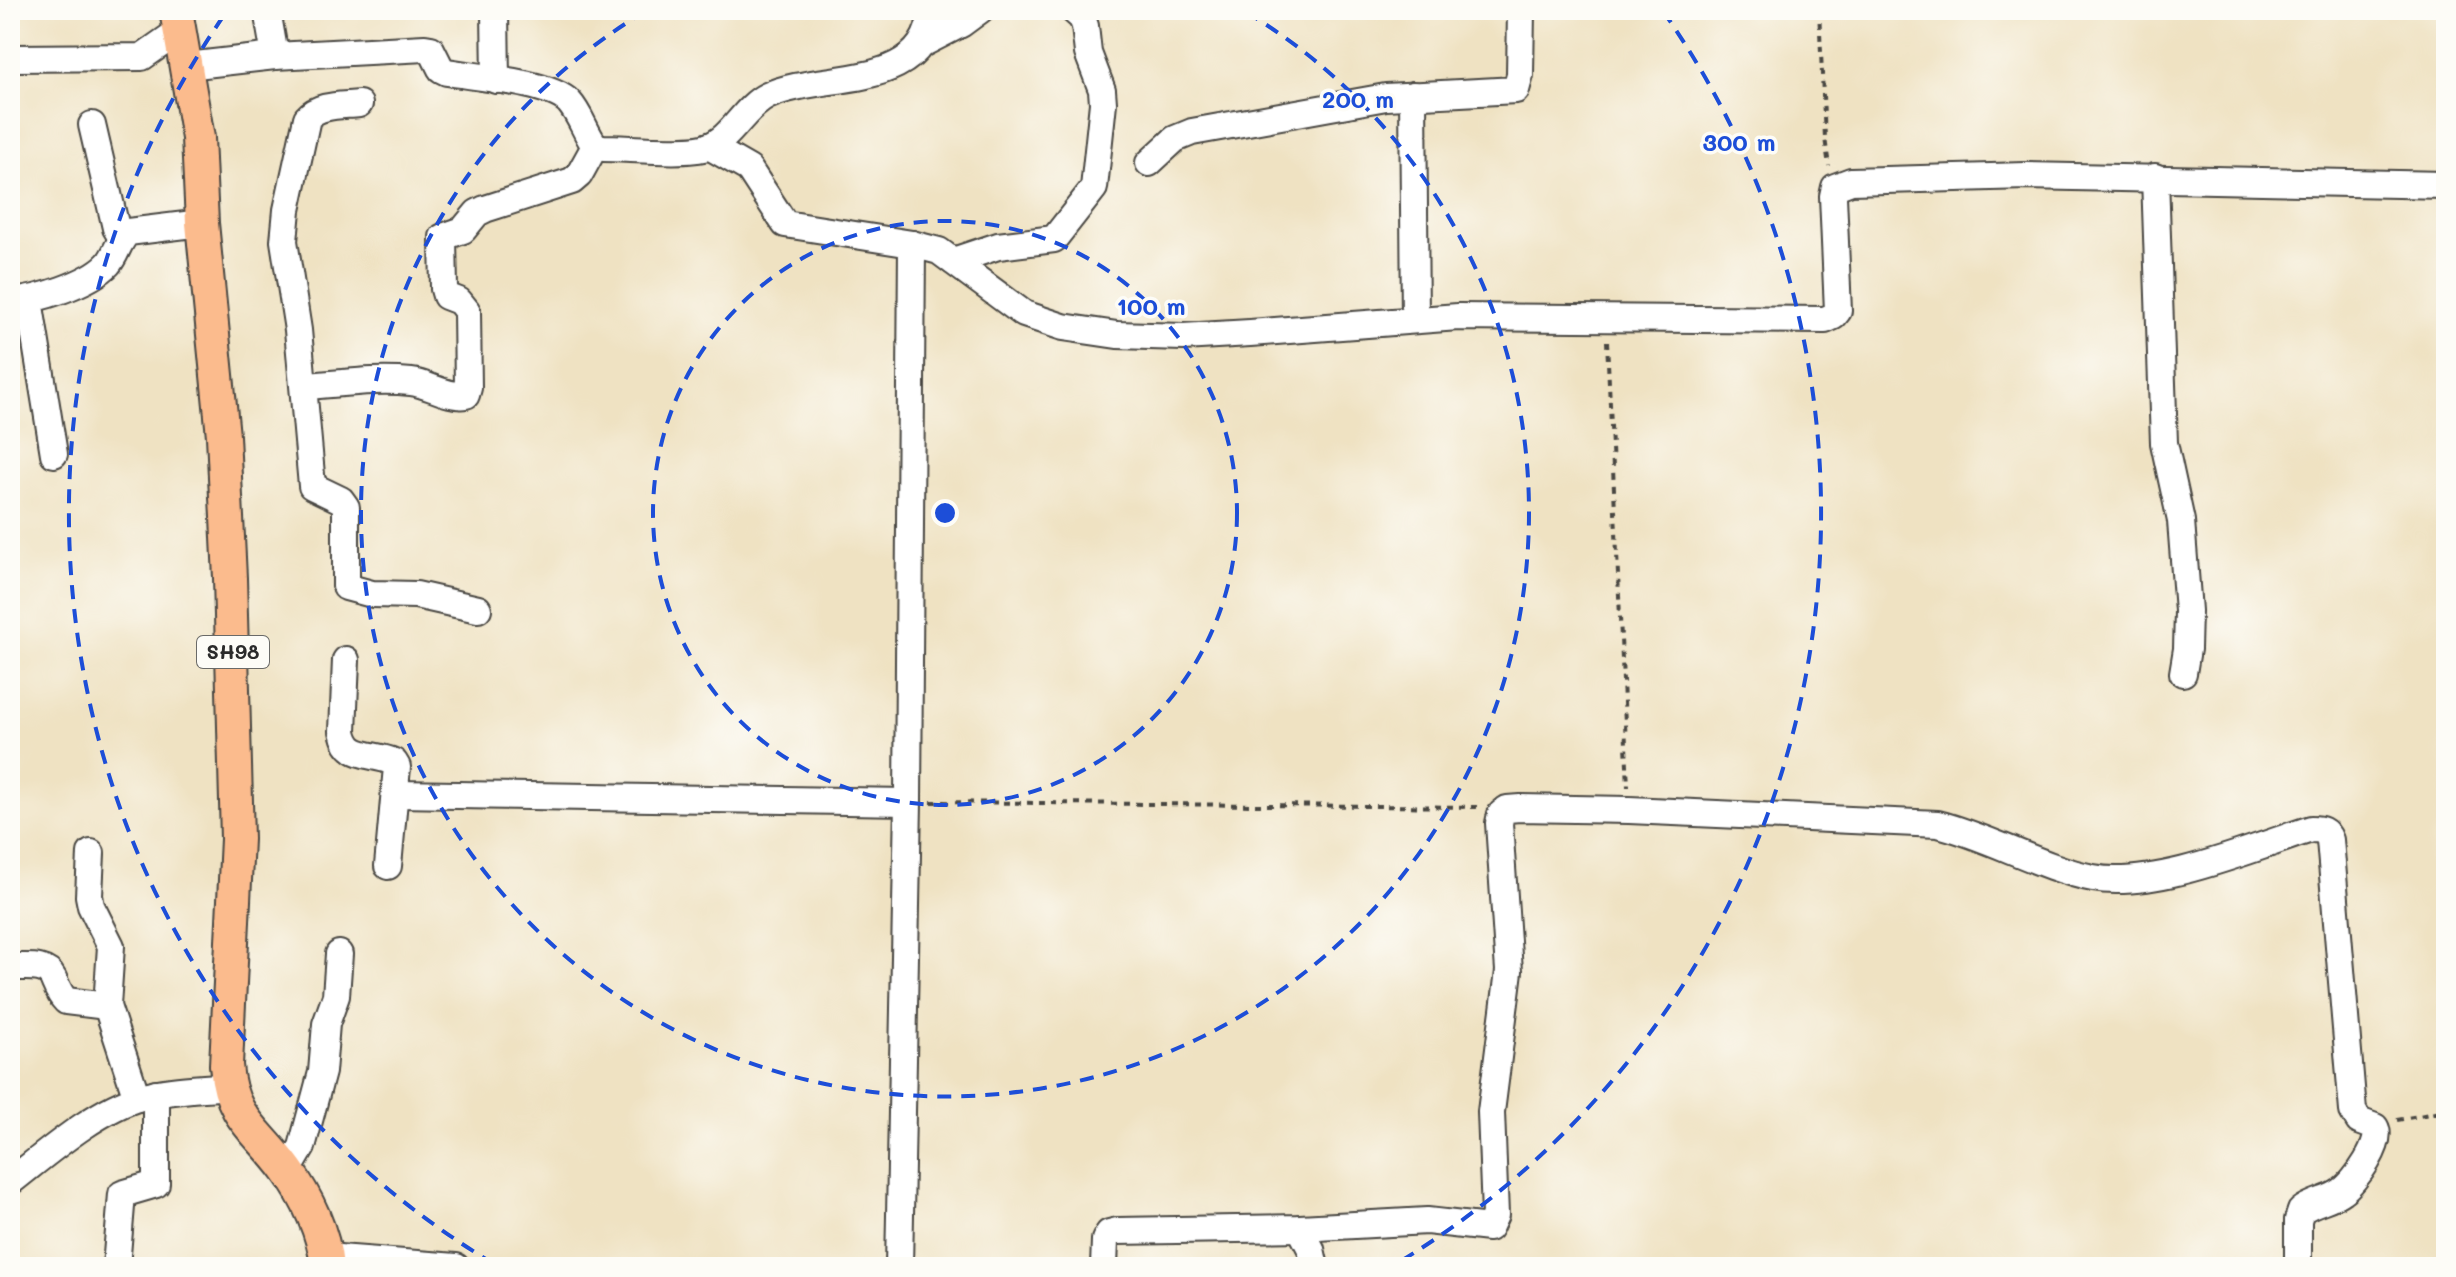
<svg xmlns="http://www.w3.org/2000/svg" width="2456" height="1277" font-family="Mali,sans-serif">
<rect width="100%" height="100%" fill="#fdfcf7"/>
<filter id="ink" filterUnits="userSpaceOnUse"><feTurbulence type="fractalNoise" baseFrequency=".0125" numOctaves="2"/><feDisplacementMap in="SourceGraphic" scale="16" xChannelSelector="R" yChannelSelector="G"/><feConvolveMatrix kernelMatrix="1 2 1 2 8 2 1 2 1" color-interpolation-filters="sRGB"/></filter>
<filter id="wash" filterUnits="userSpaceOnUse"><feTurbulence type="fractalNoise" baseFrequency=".006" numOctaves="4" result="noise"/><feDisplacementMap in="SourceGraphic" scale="32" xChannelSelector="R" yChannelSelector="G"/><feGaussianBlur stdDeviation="1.8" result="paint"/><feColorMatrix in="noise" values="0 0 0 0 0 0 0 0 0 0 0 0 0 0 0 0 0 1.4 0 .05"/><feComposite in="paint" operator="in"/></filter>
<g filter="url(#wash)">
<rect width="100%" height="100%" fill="#efe2c2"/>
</g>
<g filter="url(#ink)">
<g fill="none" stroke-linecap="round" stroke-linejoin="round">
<defs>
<g id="minor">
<polyline points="267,10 275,56"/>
<polyline points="495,10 496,80"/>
<polyline points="922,44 961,24 980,10"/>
<polyline points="10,58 142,57 179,31"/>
<path d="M187 66 275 56 425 48 431 49 441 69 447 72C476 77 549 82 569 102 580 114 585 132 595 146L603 148C628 148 686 154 707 147 732 139 743 108 767 96 821 70 925 94 932 10"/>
<polyline points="1413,95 1415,319"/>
<path d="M359 104C341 106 319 104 307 118L287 210 284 241 298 330 312 486 341 500 346 507V587L372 594 416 595 478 609"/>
<polyline points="92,125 116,228 122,238"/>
<polyline points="709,146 749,169 785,224 912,244 939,251 1024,314 1063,327 1117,335 1183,337 1250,333 1458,317 1825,320 1834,316 1838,311 1833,196 1835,187 1851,181 2026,176 2446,185"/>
<polyline points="1149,163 1175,139 1192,132 1386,97 1516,90 1520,75 1521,10"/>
<polyline points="2155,177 2164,443 2181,521 2188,611 2187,649 2183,673"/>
<polyline points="953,261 998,246 1054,239 1094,188 1103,103 1102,90 1088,53 1085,26 1082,18 1073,10"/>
<polyline points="29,300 54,454"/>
<path d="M10 302C37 300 89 284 108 264 117 254 118 241 128 232L202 223"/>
<path d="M304 386C339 384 376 378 411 382 429 384 448 398 466 395L468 388 467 311 459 301 446 296 444 289 443 237 463 230 477 213 485 209 572 181 579 175 595 146"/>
<path d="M346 660 343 731C348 760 371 752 394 762L397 767 388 866"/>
<polyline points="396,794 908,802"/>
<polyline points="91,853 89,896 91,906 111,946 107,1006 137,1098"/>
<path d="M10 967C24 968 46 963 53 978 57 987 59 994 66 1001L107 1006"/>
<polyline points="288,1171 302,1147 322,1072 326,1024 336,996 339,954"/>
<path d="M10 1182C46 1154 97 1109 141 1097 169 1089 199 1089 228 1086"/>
<polyline points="1300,1228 1311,1249 1315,1267"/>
<polyline points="326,1257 456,1267"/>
<polyline points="116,1267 122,1194 156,1184 156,1093"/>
<polyline points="899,1267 908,802 912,244"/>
<path d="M1104 1267 1105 1240 1109 1233 1117 1231 1300 1228 1427 1221 1489 1228 1495 1215 1491 1112 1509 971 1499 823 1501 814 1507 809 1520 808 1629 810 1938 824C1990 837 2042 868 2093 878 2153 890 2253 848 2311 829 2321 829 2326 830 2330 840L2353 1111 2359 1121 2375 1127C2384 1142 2355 1182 2342 1191 2329 1201 2313 1201 2301 1211L2298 1220V1267"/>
</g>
<path id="major" d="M176 10 198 138 202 223 223 436 230 578 237 839 226 1065C230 1119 258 1130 287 1170 307 1197 324 1233 327 1267"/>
</defs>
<use href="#minor" stroke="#484642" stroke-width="30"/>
<use href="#major" stroke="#484642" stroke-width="36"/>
<g stroke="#484642" stroke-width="4" stroke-dasharray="6 6" stroke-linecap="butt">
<polyline points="1819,10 1825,138 1829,166"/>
<polyline points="1607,341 1628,787"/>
<polyline points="931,802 1482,807"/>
<polyline points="2397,1120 2446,1111"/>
</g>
<use href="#minor" stroke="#fff" stroke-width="26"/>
<use href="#major" stroke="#fbbb8d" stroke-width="32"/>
</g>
</g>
<g fill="none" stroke="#1d4ed8" stroke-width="4" stroke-dasharray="14 10">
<circle cx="945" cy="513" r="292"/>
<path d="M1246 12A584 584 0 1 1 644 12"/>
<path d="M494 1264A876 876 0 0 1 227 11M1663 11A876 876 0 0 1 1396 1264"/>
</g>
<g text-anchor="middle" stroke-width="7" stroke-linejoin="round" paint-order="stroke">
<rect fill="#fdfcf7" stroke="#6a6a68" stroke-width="2" x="197" y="636" width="72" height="32" rx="6"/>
<g font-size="20" font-weight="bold" fill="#2b2b2b">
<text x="233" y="659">SH98</text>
</g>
</g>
<circle cx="945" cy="513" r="12" fill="#1d4ed8" stroke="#fdfcf7" stroke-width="4"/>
<g font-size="24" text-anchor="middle" font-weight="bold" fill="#1d4ed8" stroke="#fdfcf7" stroke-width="7" stroke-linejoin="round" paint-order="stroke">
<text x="1358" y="108">200 m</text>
<text x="1739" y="151">300 m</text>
<text x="1151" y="315">100 m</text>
</g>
<rect width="2456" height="1277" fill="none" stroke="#fdfcf7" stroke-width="40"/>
</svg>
